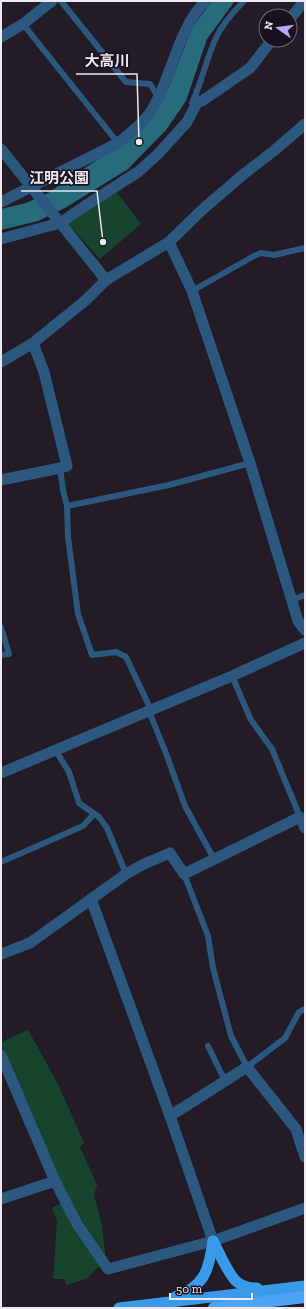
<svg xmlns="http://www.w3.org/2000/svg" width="306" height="1309" font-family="'Zilla Slab','Noto Sans JP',serif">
<rect width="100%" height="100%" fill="#231b26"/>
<g fill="#16442d">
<polygon points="116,191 141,224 100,259 67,223"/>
<polygon points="28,1030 58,1084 84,1143 80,1147 97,1185 94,1195 101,1222 105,1251 105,1259 79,1222 57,1179 1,1044 1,1042"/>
<polygon points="61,1203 101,1265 86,1279 66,1285 65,1279 53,1279 57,1220 52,1208"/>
</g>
<polygon fill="#286b7d" points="212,1 235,1 207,39 186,101 166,130 128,169 65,208 38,221 1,230 1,209 26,203 48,193 131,137 169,87 192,28"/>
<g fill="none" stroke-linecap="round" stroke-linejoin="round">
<g stroke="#2c577f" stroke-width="6">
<polyline points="61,1 126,82 150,84 158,97"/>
<polyline points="23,24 118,143"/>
<path d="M192 103C202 82 206 59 216 38 222 25 234 11 244 1"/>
<polyline points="192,291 254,256 261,253 274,255 305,248"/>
<polyline points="60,468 63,490 67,506 68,537 78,614 92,655 116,652 126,657 151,710"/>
<polyline points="67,506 169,485 250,463"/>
<polyline points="292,600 305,595"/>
<polyline points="1,627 9,654 1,655"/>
<polyline points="232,676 251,720 272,749 300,817"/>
<polyline points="149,711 167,756 185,806 214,859"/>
<polyline points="56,751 69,772 79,803 99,817 107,828 126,874"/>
<polyline points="1,862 83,826 94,814"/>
<polyline points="184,874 208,936 213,968 231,1036 247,1067 285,1038 299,1012 305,1009"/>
<polyline points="208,1046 225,1081"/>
</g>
<g stroke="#2c577f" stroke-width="11">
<polyline points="290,19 304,1"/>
<polyline points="1,149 106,280"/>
<path d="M1 202 118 143C130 133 145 122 153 108 173 73 177 32 205 1"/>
<polyline points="1,239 60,223 85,206 138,172 158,154 187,122 198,101 202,101 250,68 272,40"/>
<polyline points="169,242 192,291 250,463 298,621 305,630"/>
<polyline points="1,362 33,343 86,300 106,280 169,242 203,209 245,173 275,150 305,124"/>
<polyline points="1,480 60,468 67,466 44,372 33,343"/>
<polyline points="1,773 232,676 305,643"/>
<polyline points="91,899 170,1116 213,1241"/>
<polyline points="1,954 30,943 126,874 144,864 170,853 184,874 300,817 305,828"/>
<polyline points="1,1055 55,1181 77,1224 108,1269 213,1241 305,1208"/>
<polyline points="170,1116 247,1067 296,1129 305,1157"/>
<polyline points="1,1199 55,1181"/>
</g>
<polyline stroke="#2c577f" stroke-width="11" points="1,37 23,24 52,1"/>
<g stroke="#3a9aea" stroke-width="11">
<path d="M213 1241C218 1250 229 1276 237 1282 242 1286 250 1288 257 1288"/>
<path d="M175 1297C205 1286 209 1270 213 1241"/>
<polyline points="119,1308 305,1286"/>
</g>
<polyline stroke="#4ca5f4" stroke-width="12" points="214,1308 305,1297"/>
</g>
<path fill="none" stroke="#eee8f0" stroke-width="1.5" d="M139 142L137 74H76M103 242L97 191H21"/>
<g fill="#eee8f0" stroke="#1a121d" stroke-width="1.5">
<circle cx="139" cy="142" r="4"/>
<circle cx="103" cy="242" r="4"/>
</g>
<g font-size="15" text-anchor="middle" font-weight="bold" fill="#eee8f0" stroke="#1a121d" stroke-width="3.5" stroke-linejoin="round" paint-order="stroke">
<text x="107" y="66">大高川</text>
<text x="59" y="183">江明公園</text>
</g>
<rect width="306" height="1309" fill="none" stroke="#eee8f0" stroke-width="4"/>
<g transform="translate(278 28) rotate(284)"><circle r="19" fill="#1a121d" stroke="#6f6871"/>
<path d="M0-3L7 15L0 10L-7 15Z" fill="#bcaaf5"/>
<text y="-6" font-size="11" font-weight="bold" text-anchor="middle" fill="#eee8f0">N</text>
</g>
<path d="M170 1293v6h82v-6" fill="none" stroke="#eee8f0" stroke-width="2"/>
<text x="176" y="1293" font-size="12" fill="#eee8f0" stroke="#1a121d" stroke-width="3" paint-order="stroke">50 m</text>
</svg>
